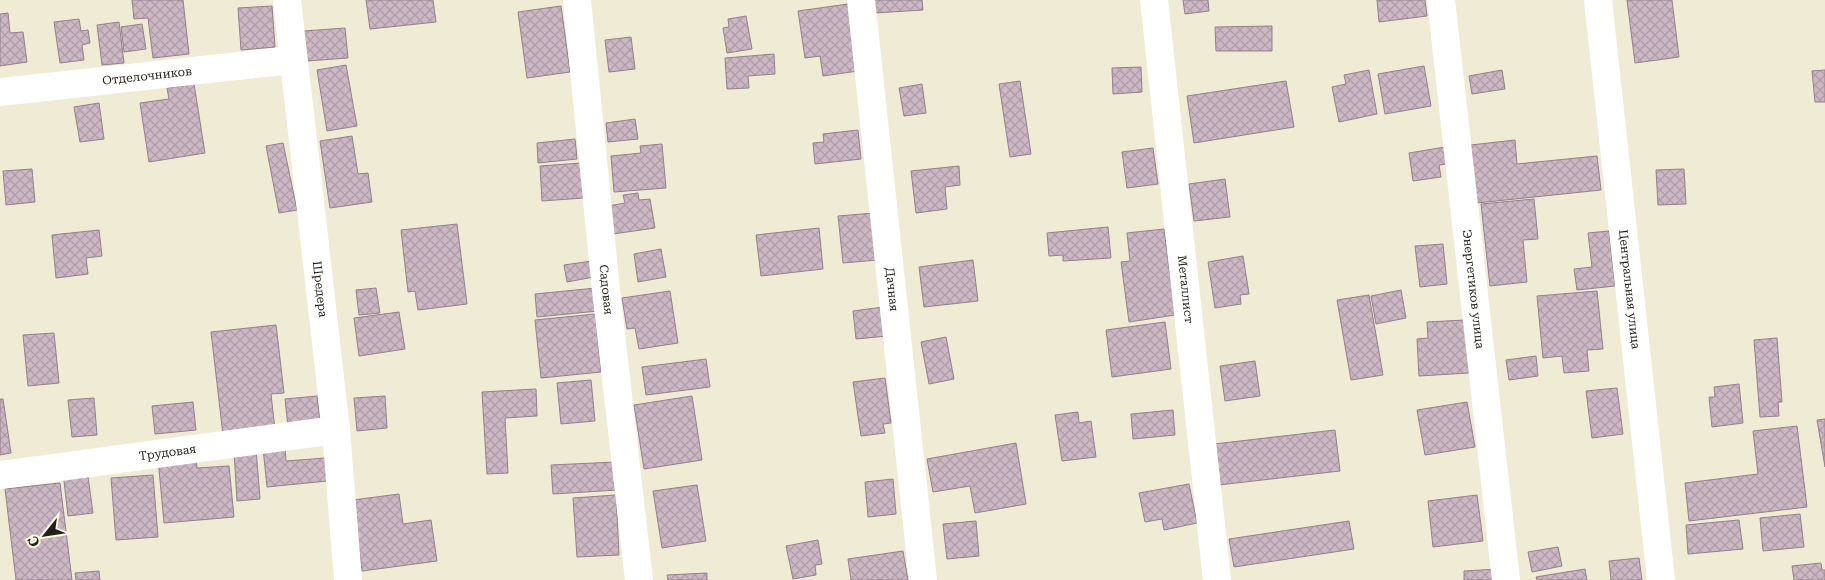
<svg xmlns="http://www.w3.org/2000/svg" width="1825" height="580" font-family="'Roboto Serif',serif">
<defs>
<pattern id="building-cross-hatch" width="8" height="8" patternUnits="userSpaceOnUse" patternTransform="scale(1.25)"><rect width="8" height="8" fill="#ccb7c4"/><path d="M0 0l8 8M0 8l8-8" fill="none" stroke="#af9da8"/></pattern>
</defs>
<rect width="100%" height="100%" fill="#efebd5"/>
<g fill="url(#building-cross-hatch)" stroke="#93808c">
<polygon points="132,0 183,0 189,54 153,58 148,18 134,19"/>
<polygon points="366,0 433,0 436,22 370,29"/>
<polygon points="874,0 922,0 923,10 875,13"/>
<polygon points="1183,0 1208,0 1209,11 1185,14"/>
<polygon points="1377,0 1425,0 1427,16 1379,22"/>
<polygon points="1627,0 1672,0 1679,57 1635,63"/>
<polygon points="848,4 858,71 823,76 820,56 805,58 798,11"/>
<polygon points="272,6 275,47 241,50 238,8"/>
<polygon points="561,6 570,72 527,78 518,12"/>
<polygon points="8,13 10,33 23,32 27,62 0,66 0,14"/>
<polygon points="746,16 752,49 727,53 723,28 729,27 728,19"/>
<polygon points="79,19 81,31 88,30 90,43 82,45 84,60 60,63 54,22"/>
<polygon points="119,22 124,63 102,65 97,25"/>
<polygon points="142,24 146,49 124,52 121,27"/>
<polygon points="1272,26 1272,51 1216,51 1215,27"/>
<polygon points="345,28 348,58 307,61 304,31"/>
<polygon points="631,37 635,69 609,72 605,40"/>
<polygon points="774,54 775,74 748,76 749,88 727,89 725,58"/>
<polygon points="346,65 357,126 327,131 317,70"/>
<polygon points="1424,66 1431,106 1385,114 1378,74"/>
<polygon points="1141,67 1142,92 1113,94 1112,68"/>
<polygon points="1369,70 1377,114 1339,122 1332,87 1346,84 1344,75"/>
<polygon points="1502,70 1505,89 1472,94 1469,76"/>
<polygon points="1825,70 1825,102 1815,102 1812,71"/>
<polygon points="1020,81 1031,154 1010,157 999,84"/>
<polygon points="1286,81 1294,127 1194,143 1187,96"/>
<polygon points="194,84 205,153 149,162 140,103 169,99 167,88"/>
<polygon points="922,84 926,113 904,116 899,88"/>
<polygon points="99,103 104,139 80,142 74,107"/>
<polygon points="635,119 638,139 608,142 606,123"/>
<polygon points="858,130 861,159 815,164 813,143 824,142 823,134"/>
<polygon points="352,136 358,174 368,173 372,202 330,208 320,141"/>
<polygon points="575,139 577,159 538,163 537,143"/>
<polygon points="1515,140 1517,164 1597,156 1601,190 1477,203 1471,145"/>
<polygon points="283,143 297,210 279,213 266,146"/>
<polygon points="662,144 666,188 614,192 611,156 641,153 640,146"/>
<polygon points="1451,146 1454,163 1439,165 1441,177 1413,181 1409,153"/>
<polygon points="1153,148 1158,184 1127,188 1122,152"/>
<polygon points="581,163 583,198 542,201 540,166"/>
<polygon points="959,166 960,185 945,187 947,209 916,213 911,171"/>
<polygon points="32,169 35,202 6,205 3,171"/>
<polygon points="1684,169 1686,204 1658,205 1656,170"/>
<polygon points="1225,179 1230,217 1194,221 1189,184"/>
<polygon points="638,193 639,200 650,199 655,228 613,234 608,206 625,203 623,195"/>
<polygon points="1534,199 1538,239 1523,240 1527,282 1490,286 1481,204"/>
<polygon points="874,213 878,260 843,263 838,216"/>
<polygon points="457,224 467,304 418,310 415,291 408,292 401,230"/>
<polygon points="1108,227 1111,258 1063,261 1063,255 1049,256 1047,233"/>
<polygon points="819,228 823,269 761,276 756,235"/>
<polygon points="1164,229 1175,315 1129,322 1121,262 1130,261 1127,233"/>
<polygon points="99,230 102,256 86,258 88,274 56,278 52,235"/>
<polygon points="1609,231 1615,286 1577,290 1574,269 1592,267 1588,233"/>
<polygon points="1443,244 1447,284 1420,287 1415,246"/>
<polygon points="661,249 666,277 638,282 634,254"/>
<polygon points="1243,256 1249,294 1240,295 1241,304 1215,308 1208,262"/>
<polygon points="973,260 978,301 924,307 919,267"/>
<polygon points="592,261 594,277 567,282 564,265"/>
<polygon points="376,288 380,313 359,315 356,290"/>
<polygon points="596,288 598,311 537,317 535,294"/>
<polygon points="1401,290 1406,318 1376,324 1371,296"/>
<polygon points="670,291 678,343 639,349 635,328 627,329 622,298"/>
<polygon points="1597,291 1603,349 1587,350 1589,371 1564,373 1562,356 1543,358 1537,296"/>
<polygon points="1369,295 1383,375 1351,380 1337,300"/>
<polygon points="883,307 887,336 856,339 853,311"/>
<polygon points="399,312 405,349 359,356 354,318"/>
<polygon points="595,314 601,372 541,378 535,320"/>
<polygon points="1465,320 1469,373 1419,376 1417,339 1428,338 1427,322"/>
<polygon points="1165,322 1171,369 1112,377 1106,330"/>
<polygon points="276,325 284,393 271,394 275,430 223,435 211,332"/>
<polygon points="54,333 59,383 28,386 23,335"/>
<polygon points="946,337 954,379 929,384 921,342"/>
<polygon points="1777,338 1782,402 1778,402 1779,416 1760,417 1754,340"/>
<polygon points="1536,356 1538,376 1509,380 1506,360"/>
<polygon points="706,359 710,387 646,395 642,367"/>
<polygon points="1255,361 1260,396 1225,401 1220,366"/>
<polygon points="885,378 891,423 883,424 885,433 861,436 853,382"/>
<polygon points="591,380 595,421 561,424 557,383"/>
<polygon points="1739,384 1743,423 1712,427 1709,397 1715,397 1714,387"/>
<polygon points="1617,388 1623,434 1592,438 1586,391"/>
<polygon points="536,389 537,416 505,418 508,473 487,474 482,392"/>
<polygon points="317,396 320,423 288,427 285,399"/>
<polygon points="385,396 387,428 357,431 354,398"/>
<polygon points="692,396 702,460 644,469 634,405"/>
<polygon points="94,398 97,435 72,437 68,400"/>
<polygon points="0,399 3,399 11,453 0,455"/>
<polygon points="193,402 196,430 155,434 152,406"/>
<polygon points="1467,402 1475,447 1425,455 1417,410"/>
<polygon points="1173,410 1175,435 1133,439 1131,414"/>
<polygon points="1078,412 1079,423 1091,421 1096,457 1062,461 1055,415"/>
<polygon points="1825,419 1825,467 1817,420"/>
<polygon points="1797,426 1807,507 1689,521 1685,483 1758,474 1753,431"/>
<polygon points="1335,430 1340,471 1219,485 1214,444"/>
<polygon points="1016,443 1026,504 975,513 970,486 933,492 927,459"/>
<polygon points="285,447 286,461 325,458 327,481 267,487 263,448"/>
<polygon points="256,449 260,499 237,501 234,451"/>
<polygon points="196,456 197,468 229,466 234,517 164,523 158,459"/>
<polygon points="616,462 617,490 553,494 551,465"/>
<polygon points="87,469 93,513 68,516 63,472"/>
<polygon points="153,475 158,537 116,540 111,478"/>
<polygon points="893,479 896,514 868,517 865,482"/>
<polygon points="60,483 72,580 16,580 5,489"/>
<polygon points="1189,484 1197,523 1164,530 1162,519 1145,522 1139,493"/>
<polygon points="697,485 706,541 662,548 653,491"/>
<polygon points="399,494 403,524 431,520 437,561 362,571 353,500"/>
<polygon points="616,495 619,555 577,557 573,498"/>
<polygon points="1477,495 1483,541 1433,547 1428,501"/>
<polygon points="1800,514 1804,547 1763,551 1760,518"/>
<polygon points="1739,520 1743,549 1688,554 1686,525"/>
<polygon points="976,521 979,556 947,559 943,524"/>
<polygon points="1349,521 1354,549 1234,567 1229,539"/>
<polygon points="818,540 822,564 815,565 816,575 793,579 786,546"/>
<polygon points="1558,547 1562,566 1532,572 1528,552"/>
<polygon points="903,551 908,580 851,580 848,559"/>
<polygon points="1639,558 1642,580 1611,580 1609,561"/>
<polygon points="1821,563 1822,570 1825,570 1825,580 1794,580 1792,566"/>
<polygon points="1498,569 1498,580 1464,580 1464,571"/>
<polygon points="1585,569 1587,580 1537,580 1536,577"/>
<polygon points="99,571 100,580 76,580 75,573"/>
<polygon points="707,573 707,580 668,580 667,575"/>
</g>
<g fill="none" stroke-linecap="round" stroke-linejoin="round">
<g stroke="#fff" stroke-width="28">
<path id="s1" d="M287 0 336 430 348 580"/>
<path id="s2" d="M577 0 606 290 639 580"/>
<path id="s3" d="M861 0 923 580"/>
<path id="s4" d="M1154 0 1217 580"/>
<path id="s5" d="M1441 0 1506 580"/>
<path id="s6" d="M1598 0 1661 580"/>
<path id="s7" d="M0 92 293 60"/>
<path id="s8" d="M0 475 336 430"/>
</g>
</g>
<g text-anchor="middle" stroke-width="4" stroke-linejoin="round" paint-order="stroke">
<g font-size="12" fill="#211f17" stroke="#fdf8e2">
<text dy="4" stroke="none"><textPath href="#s7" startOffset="148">Отделочников</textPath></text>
<text dy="4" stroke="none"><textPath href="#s1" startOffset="291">Шредера</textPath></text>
<text dy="4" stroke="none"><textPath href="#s2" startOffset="291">Садовая</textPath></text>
<text dy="4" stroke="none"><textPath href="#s3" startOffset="291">Дачная</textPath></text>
<text dy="4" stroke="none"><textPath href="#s4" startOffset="291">Металлист</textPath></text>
<text dy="4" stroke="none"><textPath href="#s5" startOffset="291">Энергетиков улица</textPath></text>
<text dy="4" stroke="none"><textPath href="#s6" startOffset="291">Центральная улица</textPath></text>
<text dy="4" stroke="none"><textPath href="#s8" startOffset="169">Трудовая</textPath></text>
</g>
</g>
<g transform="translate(45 535) rotate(240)" stroke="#fdf8e2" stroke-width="4" paint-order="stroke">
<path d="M0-4L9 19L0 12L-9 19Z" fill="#211f17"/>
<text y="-8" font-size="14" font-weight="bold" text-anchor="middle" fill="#211f17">С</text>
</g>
</svg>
